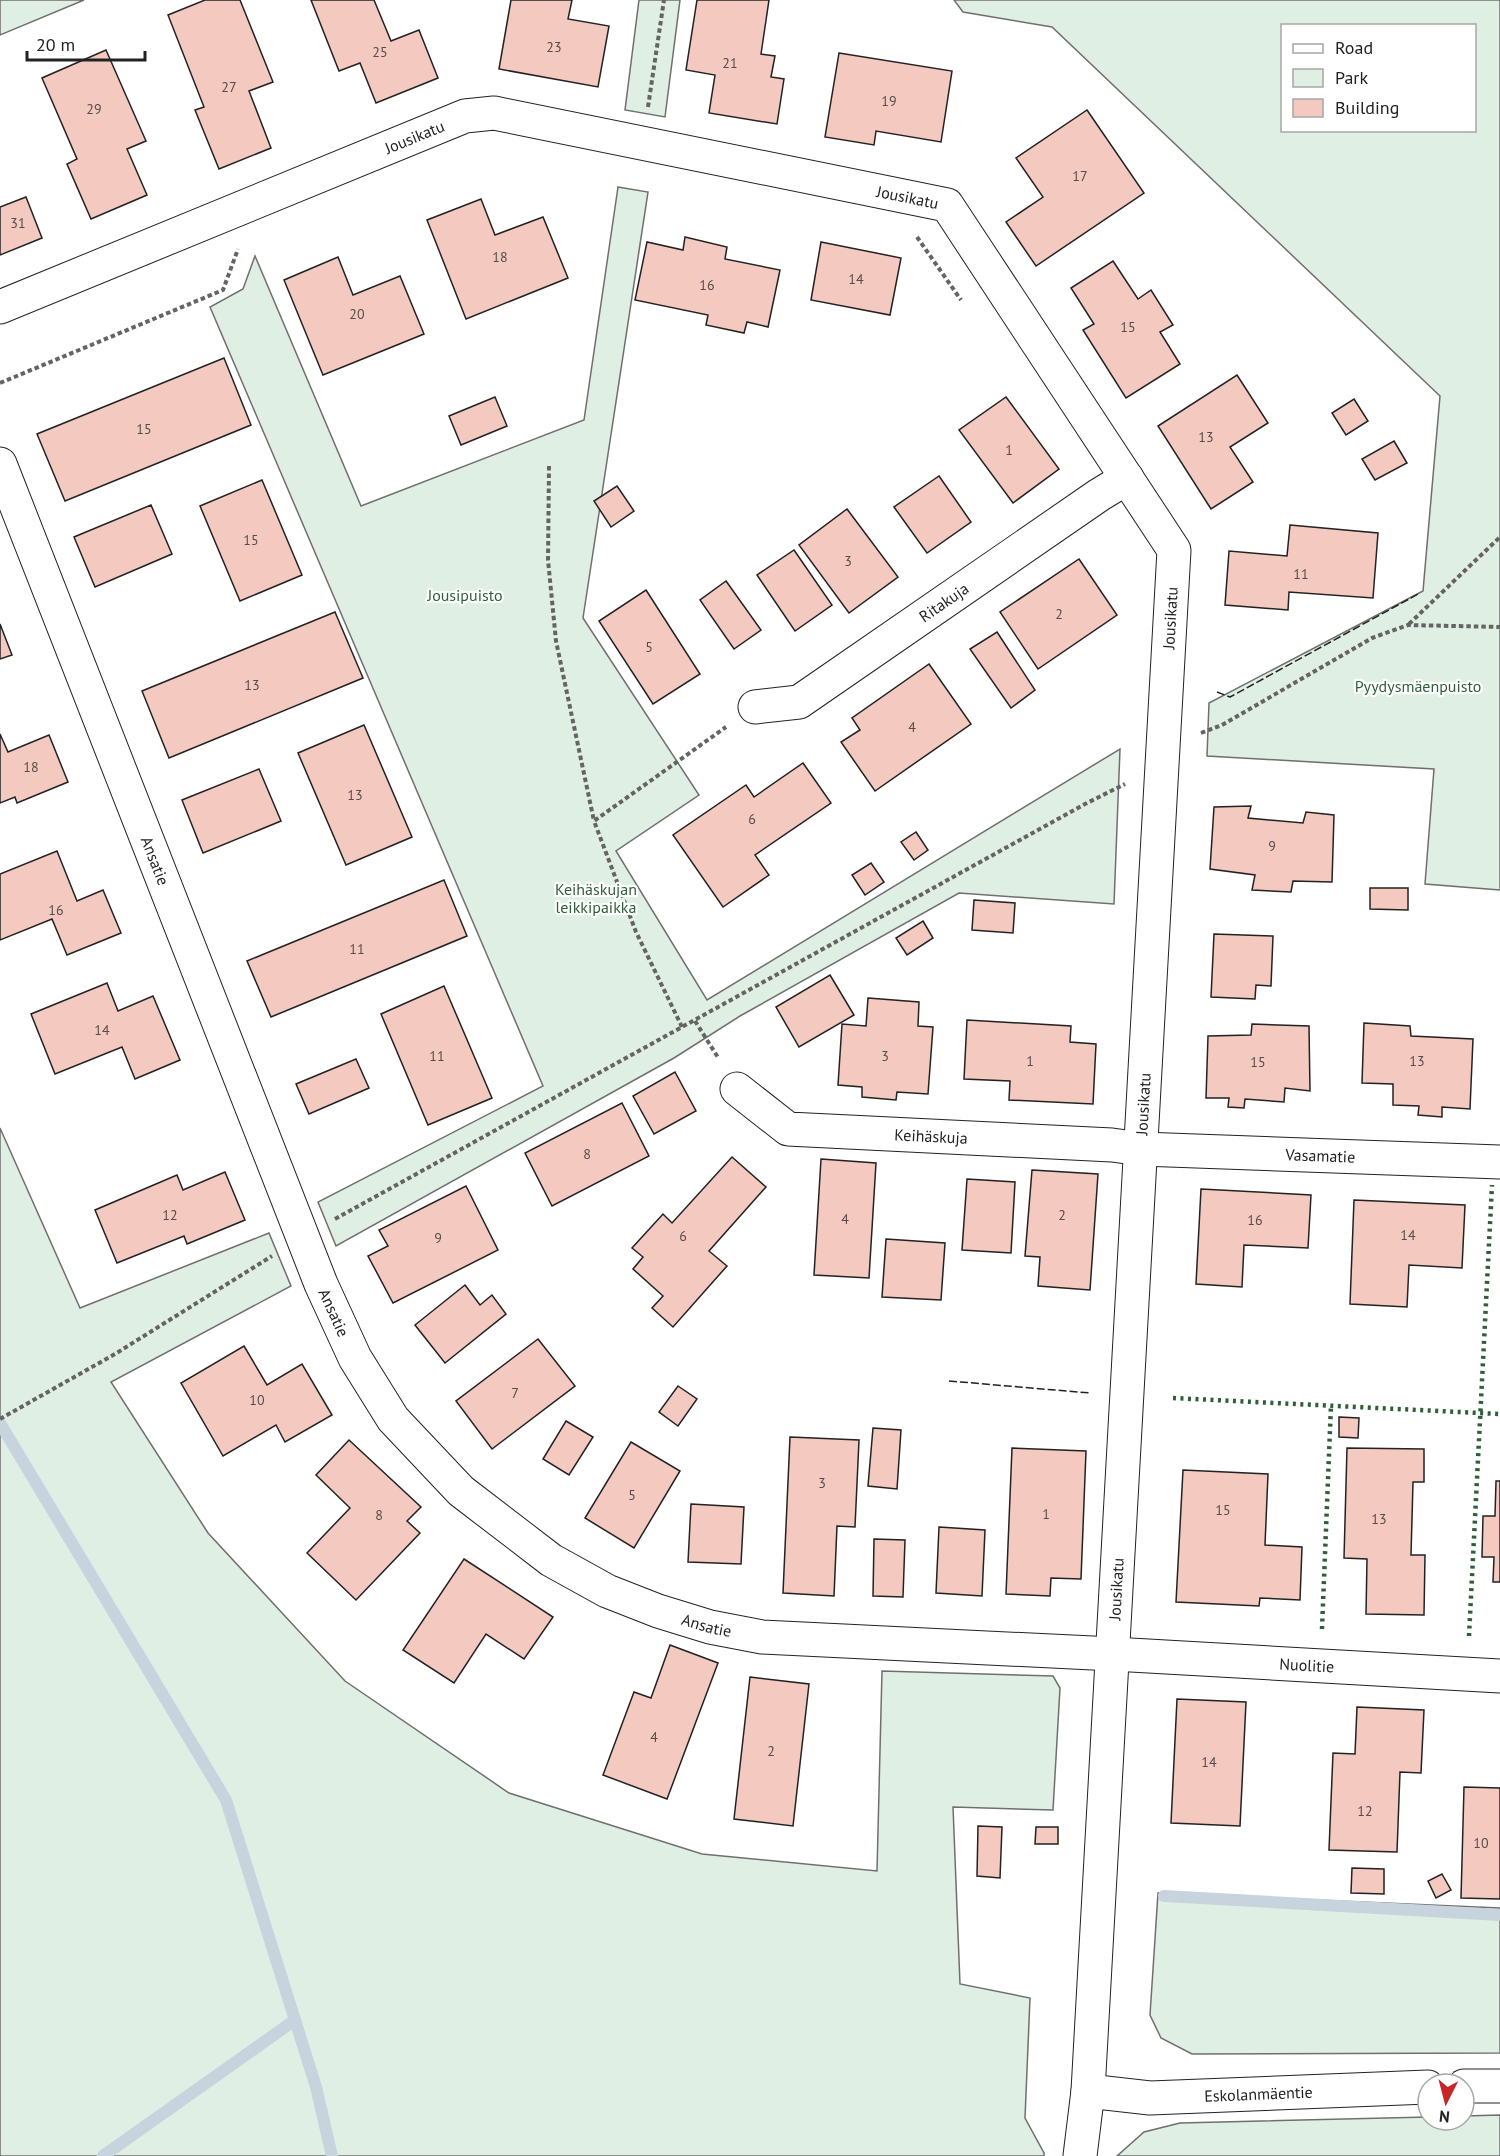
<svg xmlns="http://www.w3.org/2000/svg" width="1500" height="2156" font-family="'PT Sans',sans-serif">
<rect width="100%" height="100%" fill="#fff"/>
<g fill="#e0efe3" stroke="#6f6f6f" stroke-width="1.5" fill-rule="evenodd">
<polygon points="0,0 84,0 0,35"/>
<polygon points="639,0 680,0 665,117 625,110"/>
<path d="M954 0H1500V890L1425 884 1434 769 1207 756 1209 703 1423 591 1440 396 1052 27 963 12ZM1282 26H1474V130H1282Z"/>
<polygon points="618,187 648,192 583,618 699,795 616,851 707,1000 1120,749 1114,904 959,893 740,1016 674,1058 336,1246 318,1202 543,1086 210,307 243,289 255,256 361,506 584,420"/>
<polygon points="0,1128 80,1308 269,1233 291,1286 111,1382 208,1533 345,1681 509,1793 702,1854 877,1871 882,1671 1053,1676 1060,1688 1053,1810 953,1807 960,1984 1030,1998 1025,2118 1044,2153 1044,2156 0,2156"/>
<polygon points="1158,1893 1500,1908 1500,2053 1192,2054 1161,2038 1150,2015"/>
<polygon points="1500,2115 1500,2156 1117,2156 1144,2132 1180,2123 1428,2117 1428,2120 1464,2120 1464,2116"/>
</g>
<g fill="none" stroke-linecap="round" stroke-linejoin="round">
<g stroke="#c7d3dd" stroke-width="12">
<polyline points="0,1423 226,1800 316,2087 332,2156"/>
<polyline points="1164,1896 1500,1915"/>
<polyline points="103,2156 295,2020"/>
</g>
</g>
<g fill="#f3c9c0" stroke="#222" stroke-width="1.5">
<polygon points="205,0 240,0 273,82 249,91 271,148 219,169 195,110 204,107 168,15"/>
<polygon points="311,0 374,0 391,41 419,30 438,78 376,103 360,63 339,71"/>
<polygon points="511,0 572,0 568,19 609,26 598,87 499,69"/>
<polygon points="697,0 769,0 761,54 775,56 771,77 784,79 777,124 709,113 715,75 686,70"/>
<polygon points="106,50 146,141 127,149 147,195 91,219 67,164 77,159 42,78"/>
<polygon points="839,53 952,71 941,142 876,131 874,145 825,137"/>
<polygon points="1087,110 1144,193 1036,266 1006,222 1043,197 1016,158"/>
<polygon points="26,197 42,238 0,255 0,207"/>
<polygon points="481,199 495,235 543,217 568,278 466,319 427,220"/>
<polygon points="685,237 727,247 725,259 780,270 768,327 747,322 744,333 706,325 708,315 635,300 647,242 683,250"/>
<polygon points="821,242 901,258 890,315 811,300"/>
<polygon points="338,257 353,295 400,276 424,334 323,375 284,280"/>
<polygon points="1113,261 1138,299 1151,290 1173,325 1160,332 1180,364 1126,398 1083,330 1094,324 1071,288"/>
<polygon points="224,358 251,425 65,501 37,434"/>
<polygon points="1237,375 1268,423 1230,447 1253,482 1211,509 1158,426"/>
<polygon points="495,397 507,426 461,445 449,416"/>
<polygon points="1006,397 1059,469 1013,503 959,430"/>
<polygon points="1354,399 1368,421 1346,435 1332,413"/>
<polygon points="1394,441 1407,463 1375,480 1362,459"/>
<polygon points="939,476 971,522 927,553 894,507"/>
<polygon points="262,480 302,575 240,601 200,506"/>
<polygon points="617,486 634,511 611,527 594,501"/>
<polygon points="151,505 172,554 95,587 74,537"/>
<polygon points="847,509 898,577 849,613 799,545"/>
<polygon points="1290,525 1378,533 1373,598 1289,592 1288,610 1225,605 1229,551 1287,556"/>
<polygon points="794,550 832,605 795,631 757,575"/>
<polygon points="1079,559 1117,615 1038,669 1000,612"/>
<polygon points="726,581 761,630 734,649 700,600"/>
<polygon points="646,590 700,674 653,704 599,621"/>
<polygon points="335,612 363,678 169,758 142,691"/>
<polygon points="0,624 12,655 0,659"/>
<polygon points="997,632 1035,690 1011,708 970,649"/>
<polygon points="929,664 971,724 875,791 841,742 860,730 852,718"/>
<polygon points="364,725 412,837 346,865 298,753"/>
<polygon points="0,734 8,752 49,735 68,782 17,803 15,797 0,803"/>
<polygon points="803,763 831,803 755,855 769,875 723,907 673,835 746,785 754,797"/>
<polygon points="259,769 281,821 203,853 182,800"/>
<polygon points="1251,806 1248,818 1303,823 1306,812 1334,815 1332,882 1293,881 1291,892 1252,890 1255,875 1210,869 1214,807"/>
<polygon points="916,832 928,850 914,860 901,842"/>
<polygon points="57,851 77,901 103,890 121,933 67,955 52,919 0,940 0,874"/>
<polygon points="871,863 884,882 865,895 852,875"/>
<polygon points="444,880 467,936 271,1017 247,961"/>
<polygon points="1370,888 1408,888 1408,910 1370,909"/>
<polygon points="974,900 1015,903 1013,933 972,930"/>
<polygon points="923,921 933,938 907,955 896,938"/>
<polygon points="1214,934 1273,936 1271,986 1256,985 1255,999 1211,997"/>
<polygon points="830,975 854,1015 799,1047 776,1007"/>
<polygon points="107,983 118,1011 153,996 180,1060 135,1079 122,1047 55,1074 31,1014"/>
<polygon points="444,986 492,1098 428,1125 381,1014"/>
<polygon points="868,998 919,1002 918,1026 933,1027 928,1094 897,1092 896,1100 862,1097 862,1087 838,1085 842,1024 866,1026"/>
<polygon points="967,1020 1071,1026 1070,1042 1096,1044 1093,1104 1009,1100 1010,1081 964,1079"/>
<polygon points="1364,1023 1410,1026 1411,1036 1473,1039 1470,1109 1442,1107 1442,1117 1418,1115 1419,1106 1393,1105 1393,1084 1362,1083"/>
<polygon points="1252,1024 1309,1026 1310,1091 1285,1088 1284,1102 1245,1099 1244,1108 1228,1107 1229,1098 1206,1098 1208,1036 1251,1035"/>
<polygon points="356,1059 369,1088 309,1114 296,1084"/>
<polygon points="675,1072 696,1111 654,1134 633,1096"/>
<polygon points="622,1103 649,1156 552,1206 525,1153"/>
<polygon points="732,1157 766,1187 709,1251 727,1266 673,1327 652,1308 663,1296 633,1269 643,1257 632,1248 663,1214 672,1223"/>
<polygon points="821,1159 876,1163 869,1278 814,1275"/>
<polygon points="1032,1170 1098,1174 1090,1290 1038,1286 1040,1257 1025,1256"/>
<polygon points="225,1172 245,1220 187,1244 184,1236 117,1263 95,1210 177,1175 183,1190"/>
<polygon points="967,1179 1015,1182 1011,1253 962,1250"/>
<polygon points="466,1186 498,1250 393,1303 368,1256 388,1246 379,1230"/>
<polygon points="1201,1189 1311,1195 1308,1248 1244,1245 1242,1287 1196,1284"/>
<polygon points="1354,1200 1465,1205 1462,1268 1409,1265 1407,1307 1350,1304"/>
<polygon points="886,1239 945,1243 941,1300 882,1297"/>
<polygon points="465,1285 480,1305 492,1295 506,1314 445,1363 415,1325"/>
<polygon points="538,1339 575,1386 492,1449 456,1401"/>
<polygon points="244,1346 267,1385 302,1364 332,1415 285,1442 276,1425 223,1456 181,1383"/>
<polygon points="678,1386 697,1399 678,1426 659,1412"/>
<polygon points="1339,1417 1359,1418 1358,1438 1339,1437"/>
<polygon points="566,1421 593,1437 569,1475 543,1459"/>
<polygon points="873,1428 901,1430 897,1489 868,1486"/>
<polygon points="790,1437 859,1440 855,1527 837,1526 834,1596 783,1593"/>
<polygon points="349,1440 421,1507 407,1521 420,1533 356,1600 307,1553 350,1508 316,1475"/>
<polygon points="631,1442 680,1471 634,1548 585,1518"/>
<polygon points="1012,1448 1086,1451 1081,1579 1051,1578 1050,1596 1006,1594"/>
<polygon points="1347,1448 1424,1449 1424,1482 1413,1482 1411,1555 1425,1555 1424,1615 1366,1614 1367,1559 1344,1558"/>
<polygon points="1183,1470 1268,1474 1265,1545 1302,1547 1300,1600 1260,1598 1259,1606 1176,1602"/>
<polygon points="1496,1481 1500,1481 1500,1582 1493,1582 1494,1557 1482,1557 1483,1516 1495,1516"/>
<polygon points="691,1504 744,1507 741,1564 688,1562"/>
<polygon points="939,1527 985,1530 982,1596 936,1593"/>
<polygon points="874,1539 905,1540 903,1597 873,1596"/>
<polygon points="464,1559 553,1617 524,1659 486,1634 454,1683 403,1650"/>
<polygon points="670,1645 718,1663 667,1799 603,1775 634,1692 651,1698"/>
<polygon points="750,1677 809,1684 793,1826 734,1819"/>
<polygon points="1177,1699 1246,1702 1240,1826 1171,1823"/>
<polygon points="1357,1707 1424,1710 1421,1773 1400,1772 1397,1852 1329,1850 1333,1753 1355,1754"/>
<polygon points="1464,1787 1500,1788 1500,1899 1461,1898"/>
<polygon points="978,1826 1002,1827 1000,1878 977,1876"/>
<polygon points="1036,1827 1058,1827 1058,1844 1035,1844"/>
<polygon points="1352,1868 1384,1869 1384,1894 1351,1893"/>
<polygon points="1442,1874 1451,1890 1436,1898 1428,1881"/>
</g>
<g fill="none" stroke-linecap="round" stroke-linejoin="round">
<defs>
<g id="minor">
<path id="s1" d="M0 307 465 116 494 113 947 205 1174 550 1088 2091 1080 2156"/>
<path id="s2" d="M0 464 321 1284 355 1358 393 1419 461 1491 551 1560 607 1591 658 1611 710 1627 762 1637 1113 1654 1500 1676"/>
<path id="s3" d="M755 707 799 702 1099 495 1127 478"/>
<path id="s4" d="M737 1089 788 1129 1112 1145 1141 1149 1500 1162"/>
<polyline points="1464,2086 1500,2086"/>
<path id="s5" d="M1088 2091 1150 2098 1428 2087"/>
</g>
</defs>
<use href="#minor" stroke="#222" stroke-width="35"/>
<g stroke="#646464" stroke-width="4" stroke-dasharray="4.5 3" stroke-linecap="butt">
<polyline points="648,107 664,0"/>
<polyline points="917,237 961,300"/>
<polyline points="0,383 223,290 238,249"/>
<polyline points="549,466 548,560 556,641 594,821"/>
<polyline points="1409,624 1500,537"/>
<polyline points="1201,733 1222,725 1372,638 1408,625 1500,627"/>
<polyline points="695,1021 719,1059"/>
<polyline points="682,1027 636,932 594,821 726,727"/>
<polyline points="335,1219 1085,804 1125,784"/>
<polyline points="0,1419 115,1354 272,1256"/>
</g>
<use href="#minor" stroke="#fff" stroke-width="33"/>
<g stroke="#2f5e38" stroke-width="4.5" stroke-dasharray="3 4.5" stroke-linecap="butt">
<polyline points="1173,1398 1500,1414"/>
<polyline points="1322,1629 1331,1405"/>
<polyline points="1469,1636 1492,1185"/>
</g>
<g stroke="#222" stroke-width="1.5" stroke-dasharray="8 3" stroke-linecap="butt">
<polyline points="1217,692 1230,697 1420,593"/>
<polyline points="949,1381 1090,1393"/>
</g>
</g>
<g text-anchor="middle" stroke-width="4.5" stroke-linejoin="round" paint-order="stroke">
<g font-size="14" fill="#564c4a">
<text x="554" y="52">23</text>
<text x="380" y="57">25</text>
<text x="730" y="68">21</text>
<text x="229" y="92">27</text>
<text x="889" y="106">19</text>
<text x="94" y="114">29</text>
<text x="1080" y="181">17</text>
<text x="18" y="228">31</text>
<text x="500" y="262">18</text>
<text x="856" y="284">14</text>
<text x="707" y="290">16</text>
<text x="357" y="319">20</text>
<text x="1128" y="332">15</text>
<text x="144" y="434">15</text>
<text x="1206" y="442">13</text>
<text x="1009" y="455">1</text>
<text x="251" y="545">15</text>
<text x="848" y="566">3</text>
<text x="1301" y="579">11</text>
<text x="1059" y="619">2</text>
<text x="649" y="652">5</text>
<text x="252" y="690">13</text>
<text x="912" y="732">4</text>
<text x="31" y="772">18</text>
<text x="355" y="800">13</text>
<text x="752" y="824">6</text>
<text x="1272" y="851">9</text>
<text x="56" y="915">16</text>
<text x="357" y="954">11</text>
<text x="102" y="1035">14</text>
<text x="437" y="1061">11</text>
<text x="885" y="1061">3</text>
<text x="1030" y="1066">1</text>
<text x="1417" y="1066">13</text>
<text x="1258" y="1067">15</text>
<text x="587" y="1159">8</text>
<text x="170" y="1220">12</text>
<text x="1062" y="1220">2</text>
<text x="845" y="1224">4</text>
<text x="1255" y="1225">16</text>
<text x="1408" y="1240">14</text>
<text x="683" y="1241">6</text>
<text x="438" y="1243">9</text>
<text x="515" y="1398">7</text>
<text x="257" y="1405">10</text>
<text x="822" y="1488">3</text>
<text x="632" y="1500">5</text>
<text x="1223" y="1515">15</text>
<text x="1046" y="1519">1</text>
<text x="379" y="1520">8</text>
<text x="1379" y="1524">13</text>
<text x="654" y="1742">4</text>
<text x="771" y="1756">2</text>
<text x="1209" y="1767">14</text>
<text x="1365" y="1816">12</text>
<text x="1481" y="1848">10</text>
</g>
<g font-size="16" fill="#222" stroke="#fff">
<text dy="6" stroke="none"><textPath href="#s1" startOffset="448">Jousikatu</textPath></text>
<text dy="6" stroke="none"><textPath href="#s1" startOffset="954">Jousikatu</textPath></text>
<text dy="6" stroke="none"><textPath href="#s3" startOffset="220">Ritakuja</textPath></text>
<text transform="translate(1170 618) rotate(-87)" y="6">Jousikatu</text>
<text dy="6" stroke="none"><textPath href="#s2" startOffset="426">Ansatie</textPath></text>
<text transform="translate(1143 1104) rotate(-87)" y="6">Jousikatu</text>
<text dy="6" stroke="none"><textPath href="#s4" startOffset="208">Keihäskuja</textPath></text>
<text dy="6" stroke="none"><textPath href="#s4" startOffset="598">Vasamatie</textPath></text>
<text dy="6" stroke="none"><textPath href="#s2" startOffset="912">Ansatie</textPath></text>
<text transform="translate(1116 1589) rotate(-87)" y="6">Jousikatu</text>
<text dy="6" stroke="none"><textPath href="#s2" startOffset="1416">Ansatie</textPath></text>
<text dy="6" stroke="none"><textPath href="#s2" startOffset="2018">Nuolitie</textPath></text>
<text dy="6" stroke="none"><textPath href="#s5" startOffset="171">Eskolanmäentie</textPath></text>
</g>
<g font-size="16" fill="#2f5e38" stroke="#fff">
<text x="465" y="601">Jousipuisto</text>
<text x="1418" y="692">Pyydysmäenpuisto</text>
<text x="596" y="895">Keihäskujan<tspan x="596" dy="18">leikkipaikka</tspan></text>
</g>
</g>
<rect x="1281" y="24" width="195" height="108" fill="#ffffff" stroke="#a7a7a7" stroke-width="1.5"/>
<rect x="1293" y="44" width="30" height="9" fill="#ffffff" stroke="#a7a7a7" stroke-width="1.5"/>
<text x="1335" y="54" font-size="18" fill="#222222">Road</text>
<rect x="1293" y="69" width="30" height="18" fill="#e0efe3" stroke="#a7a7a7" stroke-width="1.5"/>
<text x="1335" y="84" font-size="18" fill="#222222">Park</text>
<rect x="1293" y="99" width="30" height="18" fill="#f3c9c0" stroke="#a7a7a7" stroke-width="1.5"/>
<text x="1335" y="114" font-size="18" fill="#222222">Building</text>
<g transform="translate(1446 2102) rotate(186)"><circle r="28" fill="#ffffff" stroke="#a7a7a7" stroke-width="1.5"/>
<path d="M0-4.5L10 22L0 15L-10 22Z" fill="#c62828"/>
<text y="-9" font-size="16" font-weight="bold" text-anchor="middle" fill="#222222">N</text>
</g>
<path d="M27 51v9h118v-9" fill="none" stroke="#222222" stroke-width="3"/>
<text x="36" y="51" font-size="18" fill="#222222" stroke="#ffffff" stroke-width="4.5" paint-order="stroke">20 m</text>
</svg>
